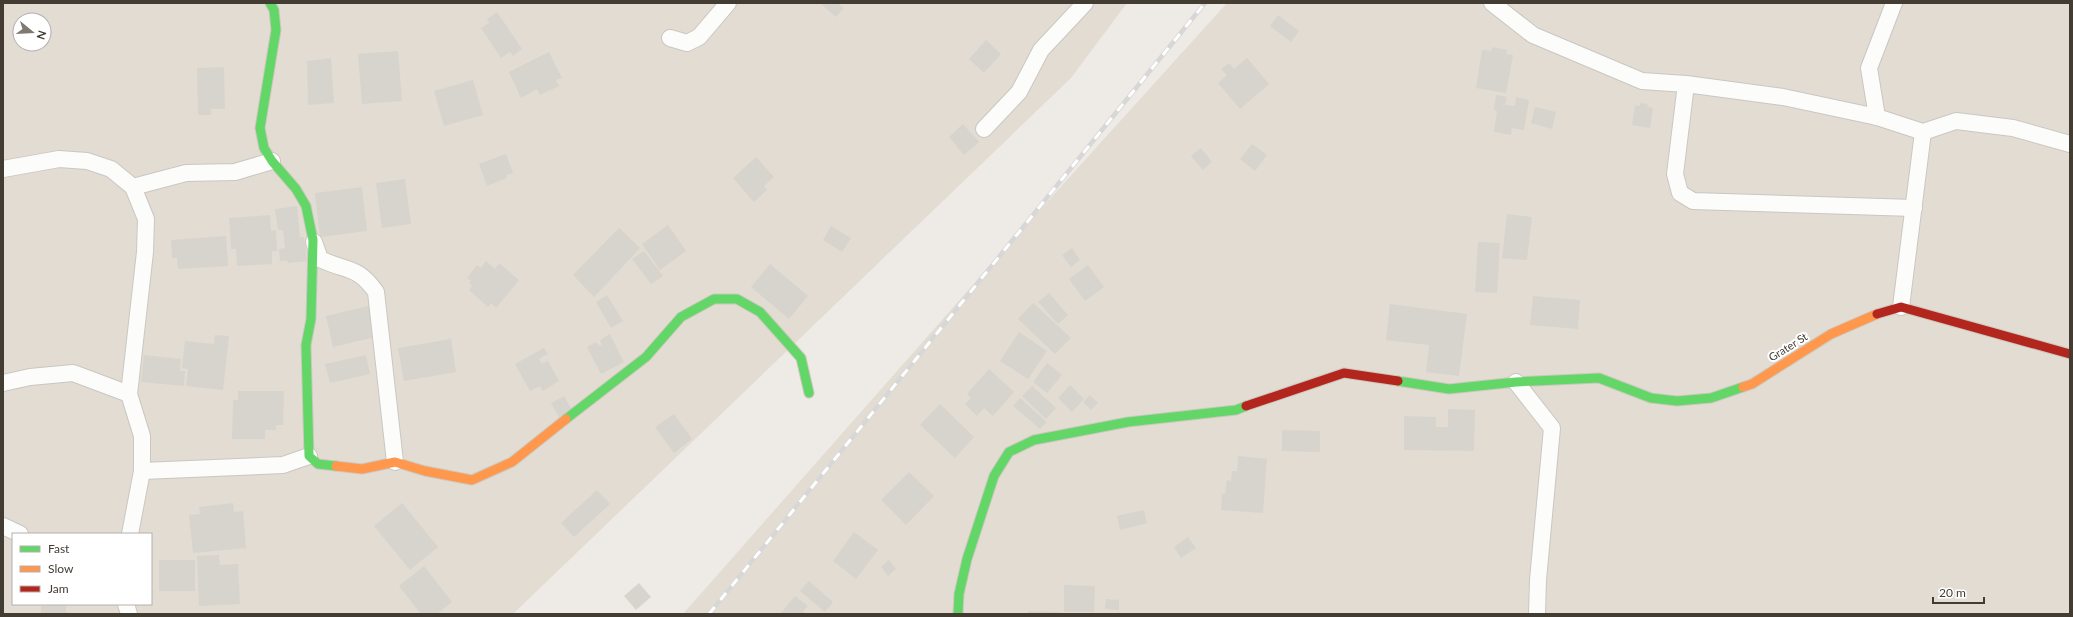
<svg xmlns="http://www.w3.org/2000/svg" width="2073" height="617" font-family="Lato,sans-serif">
<rect width="100%" height="100%" fill="#eeebe6"/>
<g fill="#e2dcd3" fill-rule="evenodd">
<path d="M3 3H1127L1071 78 513 614H3ZM20 20H44V44H20ZM13 534H151V604H13Z"/>
<polygon points="1227,3 2070,3 2070,614 683,614 1008,245"/>
</g>
<g fill="#d7d4ce">
<polygon points="820,3 837,3 844,8 836,17"/>
<polygon points="497,12 522,49 513,56 510,52 501,58 481,28 489,23 487,19"/>
<polygon points="1278,15 1299,31 1291,42 1270,26"/>
<polygon points="986,40 1001,54 984,73 969,59"/>
<polygon points="1492,47 1507,50 1506,54 1513,55 1506,93 1476,88 1482,50 1491,51"/>
<polygon points="398,51 402,101 362,104 358,54"/>
<polygon points="549,52 562,78 556,80 559,86 540,95 537,89 521,98 509,72"/>
<polygon points="331,58 334,103 308,105 307,61"/>
<polygon points="1247,58 1269,84 1240,109 1218,83 1227,75 1221,69 1229,63 1234,69"/>
<polygon points="224,67 225,109 211,109 211,115 198,115 197,68"/>
<polygon points="473,80 483,115 444,126 434,91"/>
<polygon points="1496,95 1507,97 1505,105 1515,106 1516,97 1529,100 1524,130 1512,128 1511,135 1494,132 1497,111 1494,110"/>
<polygon points="1640,103 1648,104 1647,107 1653,108 1650,128 1632,125 1635,105 1640,106"/>
<polygon points="1535,107 1556,112 1552,129 1531,123"/>
<polygon points="963,124 979,142 964,155 949,137"/>
<polygon points="1252,144 1267,155 1255,171 1240,159"/>
<polygon points="1201,148 1212,162 1203,170 1191,156"/>
<polygon points="506,154 513,173 506,175 507,178 487,186 479,164"/>
<polygon points="756,157 774,177 764,186 767,190 754,202 733,178"/>
<polygon points="405,179 411,224 382,228 376,183"/>
<polygon points="362,187 367,231 320,237 315,193"/>
<polygon points="297,206 300,237 304,237 307,261 288,263 287,261 280,261 279,249 285,248 283,230 278,230 275,209"/>
<polygon points="1507,214 1532,217 1527,260 1502,258"/>
<polygon points="270,215 271,231 276,230 277,251 272,251 272,264 237,266 236,249 231,249 229,218"/>
<polygon points="668,225 686,251 660,270 642,244"/>
<polygon points="831,226 851,238 842,252 823,240"/>
<polygon points="619,228 640,248 594,297 573,275"/>
<polygon points="226,236 228,266 178,269 177,258 172,258 171,240"/>
<polygon points="1478,242 1500,243 1497,293 1475,292"/>
<polygon points="1072,248 1080,260 1071,267 1062,255"/>
<polygon points="644,251 663,276 651,284 632,259"/>
<polygon points="486,261 495,269 499,263 519,280 496,308 491,303 488,307 469,290 472,286 469,283 471,281 467,278 477,265 481,268"/>
<polygon points="770,264 808,296 789,319 751,287"/>
<polygon points="1088,265 1104,287 1085,301 1069,279"/>
<polygon points="1049,293 1068,315 1058,324 1038,302"/>
<polygon points="607,295 623,321 611,328 596,302"/>
<polygon points="1533,296 1580,300 1578,329 1530,325"/>
<polygon points="1033,303 1071,338 1055,354 1018,319"/>
<polygon points="1390,304 1467,314 1459,376 1426,372 1429,345 1386,340"/>
<polygon points="372,305 379,336 333,347 326,316"/>
<polygon points="1019,332 1047,351 1028,379 1000,361"/>
<polygon points="610,334 624,362 601,374 587,347 596,342 599,346 602,345 600,340"/>
<polygon points="215,335 229,336 223,390 186,386 188,369 182,368 185,341 214,344"/>
<polygon points="451,339 456,372 404,381 398,348"/>
<polygon points="544,348 548,354 539,359 542,364 548,361 559,381 543,391 540,386 530,391 515,364"/>
<polygon points="144,355 181,359 180,371 185,371 184,386 141,382"/>
<polygon points="366,355 370,374 330,383 325,364"/>
<polygon points="1047,363 1062,375 1047,393 1033,382"/>
<polygon points="989,369 1014,392 993,416 984,408 977,416 965,404 971,398 967,394"/>
<polygon points="1070,385 1084,399 1072,412 1058,398"/>
<polygon points="1032,386 1056,408 1046,419 1022,396"/>
<polygon points="238,391 284,391 283,425 276,425 276,430 265,430 265,439 232,439 233,400 238,400"/>
<polygon points="1090,395 1098,403 1091,410 1083,402"/>
<polygon points="564,396 573,412 560,419 551,403"/>
<polygon points="1020,398 1047,422 1040,429 1013,406"/>
<polygon points="940,404 974,437 955,458 920,425"/>
<polygon points="1448,409 1475,410 1474,451 1404,450 1404,416 1436,417 1436,427 1448,427"/>
<polygon points="674,414 692,439 674,453 655,427"/>
<polygon points="1282,430 1320,431 1320,452 1282,451"/>
<polygon points="1238,456 1267,459 1263,513 1221,510 1222,494 1225,494 1227,480 1231,481 1232,471 1237,471"/>
<polygon points="909,472 934,496 906,525 881,500"/>
<polygon points="597,490 610,504 574,537 561,523"/>
<polygon points="233,503 234,512 243,511 246,548 193,553 189,515 200,514 199,507"/>
<polygon points="402,503 438,547 410,570 374,526"/>
<polygon points="1144,510 1147,523 1120,530 1117,516"/>
<polygon points="854,532 878,550 856,579 833,561"/>
<polygon points="1188,537 1196,548 1181,558 1174,547"/>
<polygon points="219,555 220,565 238,564 240,604 199,606 197,556"/>
<rect x="159" y="560" width="36" height="31"/>
<polygon points="889,560 896,569 888,576 881,567"/>
<polygon points="424,566 452,602 437,614 421,614 399,586"/>
<polygon points="809,581 833,602 825,612 800,591"/>
<polygon points="639,583 651,597 636,610 624,596"/>
<polygon points="1064,585 1095,586 1094,612 1064,612"/>
<polygon points="795,596 808,606 803,611 806,614 780,614"/>
<polygon points="1106,599 1119,600 1119,610 1105,609"/>
<polygon points="48,604 66,604 66,612 78,614 41,614 41,606 48,606"/>
<polygon points="1028,611 1061,612 1061,614 1028,614"/>
</g>
<g fill="none" stroke-linecap="round" stroke-linejoin="round">
<defs>
<g id="street">
<polyline points="1492,3 1533,35 1642,81 1686,84 1783,97 1877,117 1923,132 1956,121 2013,128 2070,144"/>
<polyline points="670,38 687,43 699,37 728,3"/>
<polyline points="1686,84 1675,174 1680,193 1693,201 1914,208"/>
<polyline points="1877,117 1869,68 1894,3"/>
<polyline points="984,129 1019,92 1041,50 1085,3"/>
<polyline points="3,169 59,159 87,161 111,169 133,187 146,219 145,252 129,394 142,436 142,471 130,534"/>
<polyline points="133,187 186,173 235,172 272,161"/>
<path d="M314 242 320 259C347 272 357 265 376 292L395 462"/>
<polyline points="1901,307 1923,132"/>
<polyline points="1516,382 1552,428 1538,580 1537,614"/>
<polyline points="3,383 30,377 73,373 129,394"/>
<polyline points="142,471 283,465 309,456"/>
<polyline points="3,526 20,534"/>
<polyline points="126,604 129,614"/>
</g>
<g id="fast">
<polyline points="270,3 274,10 276,30 260,128 264,148 272,161 296,189 306,206 313,240 311,319 306,345 309,456 318,464 336,466"/>
<polyline points="1398,381 1449,389 1516,382 1599,378 1651,398 1677,401 1711,398 1743,387"/>
<polyline points="566,419 646,357 681,317 714,299 737,299 760,312 801,358 809,393"/>
<polyline points="958,614 959,594 967,559 994,476 1009,452 1034,440 1128,422 1236,410 1246,406"/>
</g>
<g id="slow">
<polyline points="1743,387 1752,384 1831,334 1877,314"/>
<polyline points="336,466 362,469 395,462 425,471 472,480 512,462 566,419"/>
</g>
<g id="jam">
<polyline points="1877,314 1901,307 2070,354"/>
<polyline points="1246,406 1344,373 1398,381"/>
</g>
</defs>
<use href="#street" stroke="#cac7c2" stroke-width="18"/>
<use href="#fast" stroke="#ccc8bd" stroke-width="11"/>
<use href="#slow" stroke="#ccc8bd" stroke-width="11"/>
<use href="#jam" stroke="#ccc8bd" stroke-width="11"/>
<use href="#street" stroke="#fcfcfb" stroke-width="16"/>
<use href="#fast" stroke="#63d668" stroke-width="9"/>
<use href="#slow" stroke="#ff974d" stroke-width="9"/>
<use href="#jam" stroke="#b3261e" stroke-width="9"/>
<defs>
<polyline id="rail" points="709,614 1205,3"/>
</defs>
<use href="#rail" stroke="#d8d7d7" stroke-width="4.5"/>
<use href="#rail" stroke="#fff" stroke-width="3" stroke-dasharray="9" stroke-linecap="butt"/>
</g>
<g text-anchor="middle" stroke-width="4" stroke-linejoin="round" paint-order="stroke">
<g font-size="11" fill="#423c33" stroke="#fff">
<text transform="translate(1788 347) rotate(-32)" y="4">Grater St</text>
</g>
</g>
<rect width="2073" height="617" fill="none" stroke="#423c33" stroke-width="8"/>
<rect x="12" y="533" width="140" height="72" fill="#ffffff" stroke="#b3b1ad"/>
<rect x="20" y="546" width="20" height="6" fill="#63d668" stroke="#b3b1ad"/>
<text x="48" y="553" font-size="12" fill="#423c33">Fast</text>
<rect x="20" y="566" width="20" height="6" fill="#ff974d" stroke="#b3b1ad"/>
<text x="48" y="573" font-size="12" fill="#423c33">Slow</text>
<rect x="20" y="586" width="20" height="6" fill="#b3261e" stroke="#b3b1ad"/>
<text x="48" y="593" font-size="12" fill="#423c33">Jam</text>
<g transform="translate(32 32) rotate(108)"><circle r="19" fill="#ffffff" stroke="#b3b1ad"/>
<path d="M0-3L7 15L0 10L-7 15Z" fill="#7e7972"/>
<text y="-6" font-size="11" font-weight="bold" text-anchor="middle" fill="#423c33">N</text>
</g>
<path d="M1933 597v6h51v-6" fill="none" stroke="#423c33" stroke-width="2"/>
<text x="1939" y="597" font-size="12" fill="#423c33" stroke="#ffffff" stroke-width="3" paint-order="stroke">20 m</text>
</svg>
